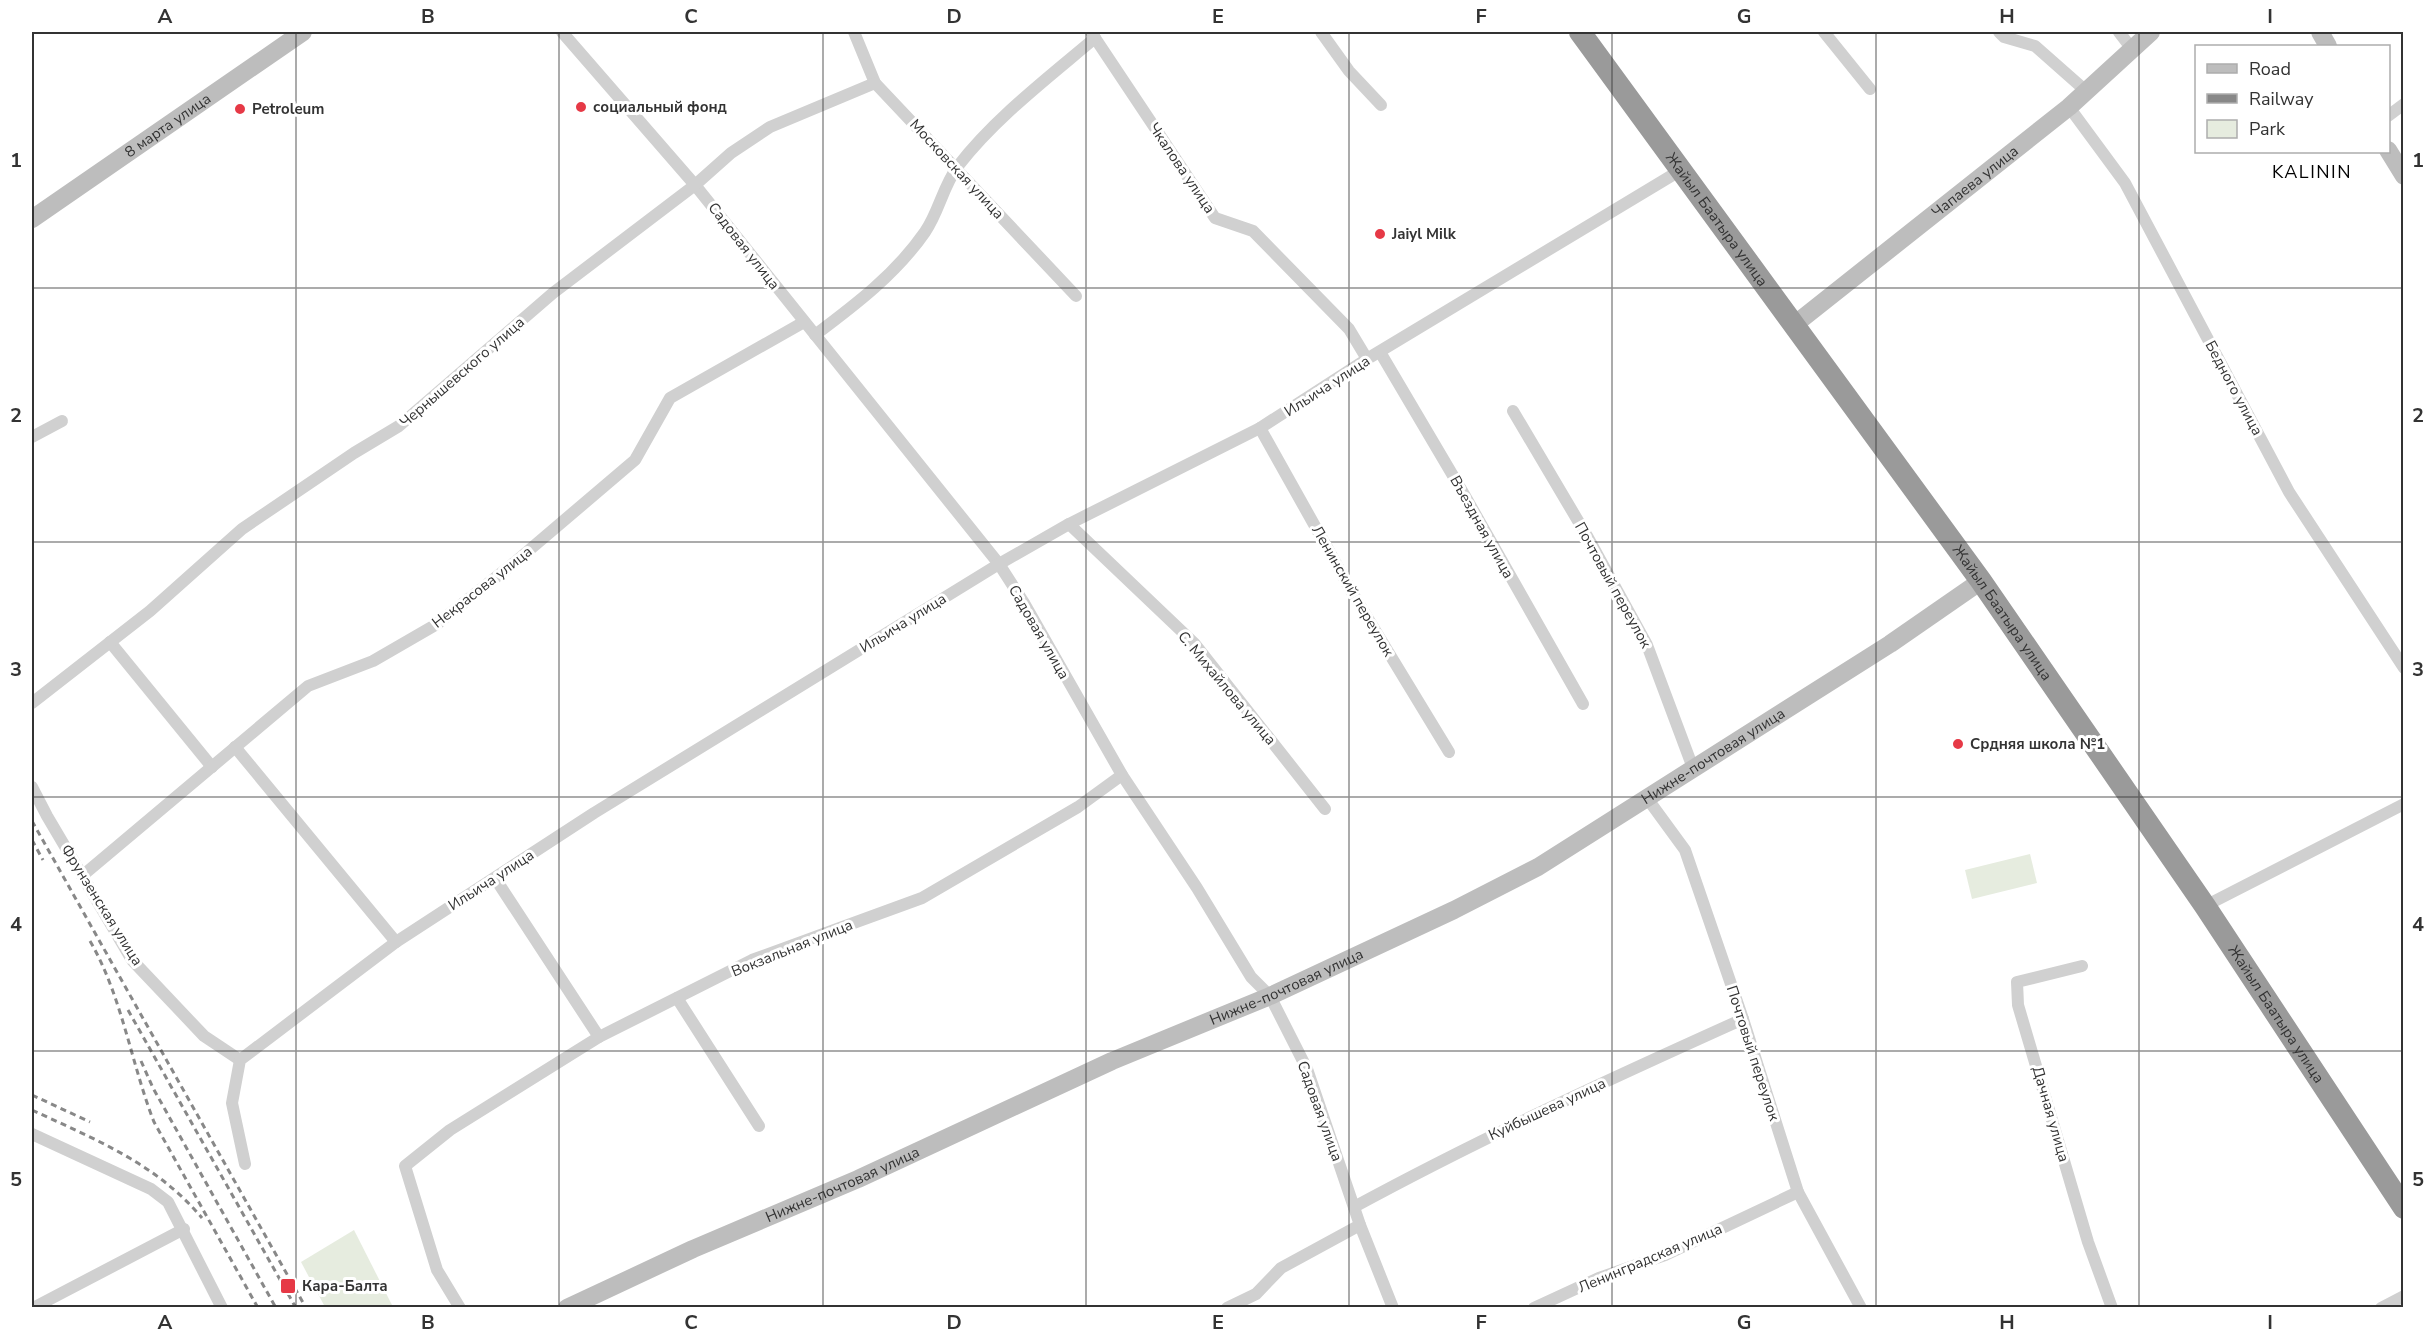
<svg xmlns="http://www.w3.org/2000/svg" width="2435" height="1339" font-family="'Nunito Sans',sans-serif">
<rect width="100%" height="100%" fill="#fff"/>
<g fill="#e6ecdf">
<polygon points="2030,854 2037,883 1972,899 1965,870"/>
<polygon points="354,1230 393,1307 325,1307 301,1262"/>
</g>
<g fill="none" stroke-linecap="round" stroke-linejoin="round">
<g stroke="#d0d0d0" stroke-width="12">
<polyline points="562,32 695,185 999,564 1024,603 1122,775 1197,888 1251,977 1270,996 1307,1069 1360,1225 1393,1308"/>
<polyline points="854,32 875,83 1076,296"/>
<polyline points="1091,32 1215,218 1253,231 1349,329 1367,359"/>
<polyline points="1321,32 1349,71 1381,105"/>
<polyline points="1824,32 1870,89"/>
<polyline points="1999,32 2004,37 2035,46 2086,91"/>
<polyline points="2119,32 2132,49"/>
<polyline points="2069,107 2125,183 2289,492 2404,668"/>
<polyline points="2388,116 2404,104"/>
<path d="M815 335C855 305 896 274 925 232 939 212 943 186 958 166 995 118 1049 77 1095 38"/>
<polyline points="1380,352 1465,496 1583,704"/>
<polyline points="1513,411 1587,536 1647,645 1693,768"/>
<polyline points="1260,428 1353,594 1449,752"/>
<polyline points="32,437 62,421"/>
<polyline points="1069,524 1194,643 1325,809"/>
<polyline points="110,642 212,767"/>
<polyline points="32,703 150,611 242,529 354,453 399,426 553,293 695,185 731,153 770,127 875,83"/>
<polyline points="235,747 396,942"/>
<polyline points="32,787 47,816 132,960 204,1036 240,1060"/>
<polyline points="1647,798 1685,850 1743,1019 1798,1192 1861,1308"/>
<polyline points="82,876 308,686 373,661 437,624 514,563 635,460 670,398 804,322"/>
<polyline points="495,878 599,1037"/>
<polyline points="2205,906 2404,804"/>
<polyline points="2082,966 2017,982 2018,1005 2088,1242 2112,1308"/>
<polyline points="677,998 759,1126"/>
<polyline points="32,1134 151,1189 168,1202 222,1308"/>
<polyline points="245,1164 232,1103 240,1060 396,942 594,813 999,564 1069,524 1260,428 1367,359 1681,170"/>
<path d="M1354 1207C1481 1138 1612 1078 1743 1019"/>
<polyline points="33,1308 184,1229"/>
<polyline points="460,1308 437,1270 405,1166 450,1130 599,1037 752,960 922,898 1078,807 1122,775"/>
<polyline points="1227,1308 1256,1294 1281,1268 1360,1225"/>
<polyline points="1534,1308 1599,1278 1665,1255 1798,1192"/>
<polyline points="2381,1308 2404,1296"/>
</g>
<g stroke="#bdbdbd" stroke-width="18">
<polyline points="2320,32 2328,46"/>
<polyline points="2388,150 2404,176"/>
<path id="s1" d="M32 219 303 32"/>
<path id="s2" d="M1794 325 2069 107 2151 32"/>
<path id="s3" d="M567 1308 693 1249 858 1179 1112 1061 1270 996 1454 910 1538 867 1890 644 1981 581"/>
</g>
<path stroke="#9a9a9a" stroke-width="22" id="s4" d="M1580 32 1981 581 2205 906 2404 1208"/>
<g stroke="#888" stroke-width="3" stroke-dasharray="6 4.5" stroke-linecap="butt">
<polyline points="32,821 306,1308"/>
<polyline points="32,840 43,860"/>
<path d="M90 941C122 996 131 1063 154 1122L258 1308"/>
<polyline points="128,1010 296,1308"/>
<polyline points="141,1061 153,1088 276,1308"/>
<polyline points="32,1095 90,1122"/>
<path d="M32 1110C94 1139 156 1163 202 1218"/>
</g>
</g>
<path fill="none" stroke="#333" stroke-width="1.5" stroke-opacity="0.55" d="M296 32V1308M559 32V1308M823 32V1308M1086 32V1308M1349 32V1308M1612 32V1308M1876 32V1308M2139 32V1308M32 288H2404M32 542H2404M32 797H2404M32 1051H2404"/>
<g fill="#e63946" stroke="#fff" stroke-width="2">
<circle cx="581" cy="107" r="6"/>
<circle cx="240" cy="109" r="6"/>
<circle cx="1380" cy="234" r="6"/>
<circle cx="1958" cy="744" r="6"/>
<rect x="280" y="1278" width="16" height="16" rx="3"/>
</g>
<g text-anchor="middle" stroke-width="6" stroke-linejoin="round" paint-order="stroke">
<g font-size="15" font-weight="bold" fill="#333" stroke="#fff" text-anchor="start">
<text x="593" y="112">социальный фонд</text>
<text x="252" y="114">Petroleum</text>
<text x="1392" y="239">Jaiyl Milk</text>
<text x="1970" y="749">Срдняя школа №1</text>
<text x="302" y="1291">Кара-Балта</text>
</g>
<g font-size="15" fill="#333" stroke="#fff">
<text dy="5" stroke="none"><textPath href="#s1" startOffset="165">8 марта улица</textPath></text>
<text transform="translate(1182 168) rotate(56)" y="5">Чкалова улица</text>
<text transform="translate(957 169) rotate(47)" y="5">Московская улица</text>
<text dy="5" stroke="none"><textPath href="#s2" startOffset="231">Чапаева улица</textPath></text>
<text dy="5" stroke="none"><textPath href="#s4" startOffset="232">Жайыл Баатыра улица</textPath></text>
<text transform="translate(744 246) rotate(52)" y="5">Садовая улица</text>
<text transform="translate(462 372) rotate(-41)" y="5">Чернышевского улица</text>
<text transform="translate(1327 386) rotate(-33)" y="5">Ильича улица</text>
<text transform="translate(2234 388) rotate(62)" y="5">Бедного улица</text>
<text transform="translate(1482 527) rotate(61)" y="5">Въездная улица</text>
<text transform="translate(1613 585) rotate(61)" y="5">Почтовый переулок</text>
<text transform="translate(482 587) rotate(-38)" y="5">Некрасова улица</text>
<text transform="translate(1353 591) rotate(60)" y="5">Ленинский переулок</text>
<text dy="5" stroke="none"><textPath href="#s4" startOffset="718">Жайыл Баатыра улица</textPath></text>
<text transform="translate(903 623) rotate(-32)" y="5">Ильича улица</text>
<text transform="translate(1039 632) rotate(60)" y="5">Садовая улица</text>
<text transform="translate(1227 688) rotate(50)" y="5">С. Михайлова улица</text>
<text dy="5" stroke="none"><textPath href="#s3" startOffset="1274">Нижне-почтовая улица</textPath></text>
<text transform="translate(491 880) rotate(-33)" y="5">Ильича улица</text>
<text transform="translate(102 905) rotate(58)" y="5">Фрунзенская улица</text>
<text transform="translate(792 948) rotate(-22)" y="5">Вокзальная улица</text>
<text dy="5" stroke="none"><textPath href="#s3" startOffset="788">Нижне-почтовая улица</textPath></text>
<text dy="5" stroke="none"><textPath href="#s4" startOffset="1204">Жайыл Баатыра улица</textPath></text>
<text transform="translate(1753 1053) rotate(72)" y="5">Почтовый переулок</text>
<text transform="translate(1547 1109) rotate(-25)" y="5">Куйбышева улица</text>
<text transform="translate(1320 1111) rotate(70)" y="5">Садовая улица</text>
<text transform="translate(2051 1114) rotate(74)" y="5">Дачная улица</text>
<text dy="5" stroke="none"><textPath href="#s3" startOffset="302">Нижне-почтовая улица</textPath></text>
<text transform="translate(1650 1258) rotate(-23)" y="5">Ленинградская улица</text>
</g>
<g font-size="18" letter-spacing="1.5" fill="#000" stroke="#fff">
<text x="2312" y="178">KALININ</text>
</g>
</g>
<rect width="2435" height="1339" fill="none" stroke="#ffffff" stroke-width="66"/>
<rect x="2195" y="45" width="195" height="108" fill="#ffffff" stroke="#adadad" stroke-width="1.5"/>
<rect x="2207" y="64" width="30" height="9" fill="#bdbdbd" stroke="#adadad" stroke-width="1.5"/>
<text x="2249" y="75" font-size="18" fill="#333333">Road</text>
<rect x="2207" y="94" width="30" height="9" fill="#888888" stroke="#adadad" stroke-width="1.5"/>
<text x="2249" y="105" font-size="18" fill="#333333">Railway</text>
<rect x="2207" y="120" width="30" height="18" fill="#e6ecdf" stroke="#adadad" stroke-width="1.5"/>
<text x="2249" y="135" font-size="18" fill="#333333">Park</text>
<rect x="33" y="33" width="2369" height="1273" fill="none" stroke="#333" stroke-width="2"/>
<g font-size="20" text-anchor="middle" font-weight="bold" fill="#333">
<text x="165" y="23">A</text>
<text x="428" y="23">B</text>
<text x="691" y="23">C</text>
<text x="954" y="23">D</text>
<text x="1218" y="23">E</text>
<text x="1481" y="23">F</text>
<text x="1744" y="23">G</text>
<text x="2007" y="23">H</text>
<text x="2270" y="23">I</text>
<text x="16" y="167">1</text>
<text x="2418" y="167">1</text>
<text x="16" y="422">2</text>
<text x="2418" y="422">2</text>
<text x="16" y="676">3</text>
<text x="2418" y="676">3</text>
<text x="16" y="931">4</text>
<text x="2418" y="931">4</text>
<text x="16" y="1186">5</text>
<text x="2418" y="1186">5</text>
<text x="165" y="1329">A</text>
<text x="428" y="1329">B</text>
<text x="691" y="1329">C</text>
<text x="954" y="1329">D</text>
<text x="1218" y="1329">E</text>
<text x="1481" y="1329">F</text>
<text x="1744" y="1329">G</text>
<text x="2007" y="1329">H</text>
<text x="2270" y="1329">I</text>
</g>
</svg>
